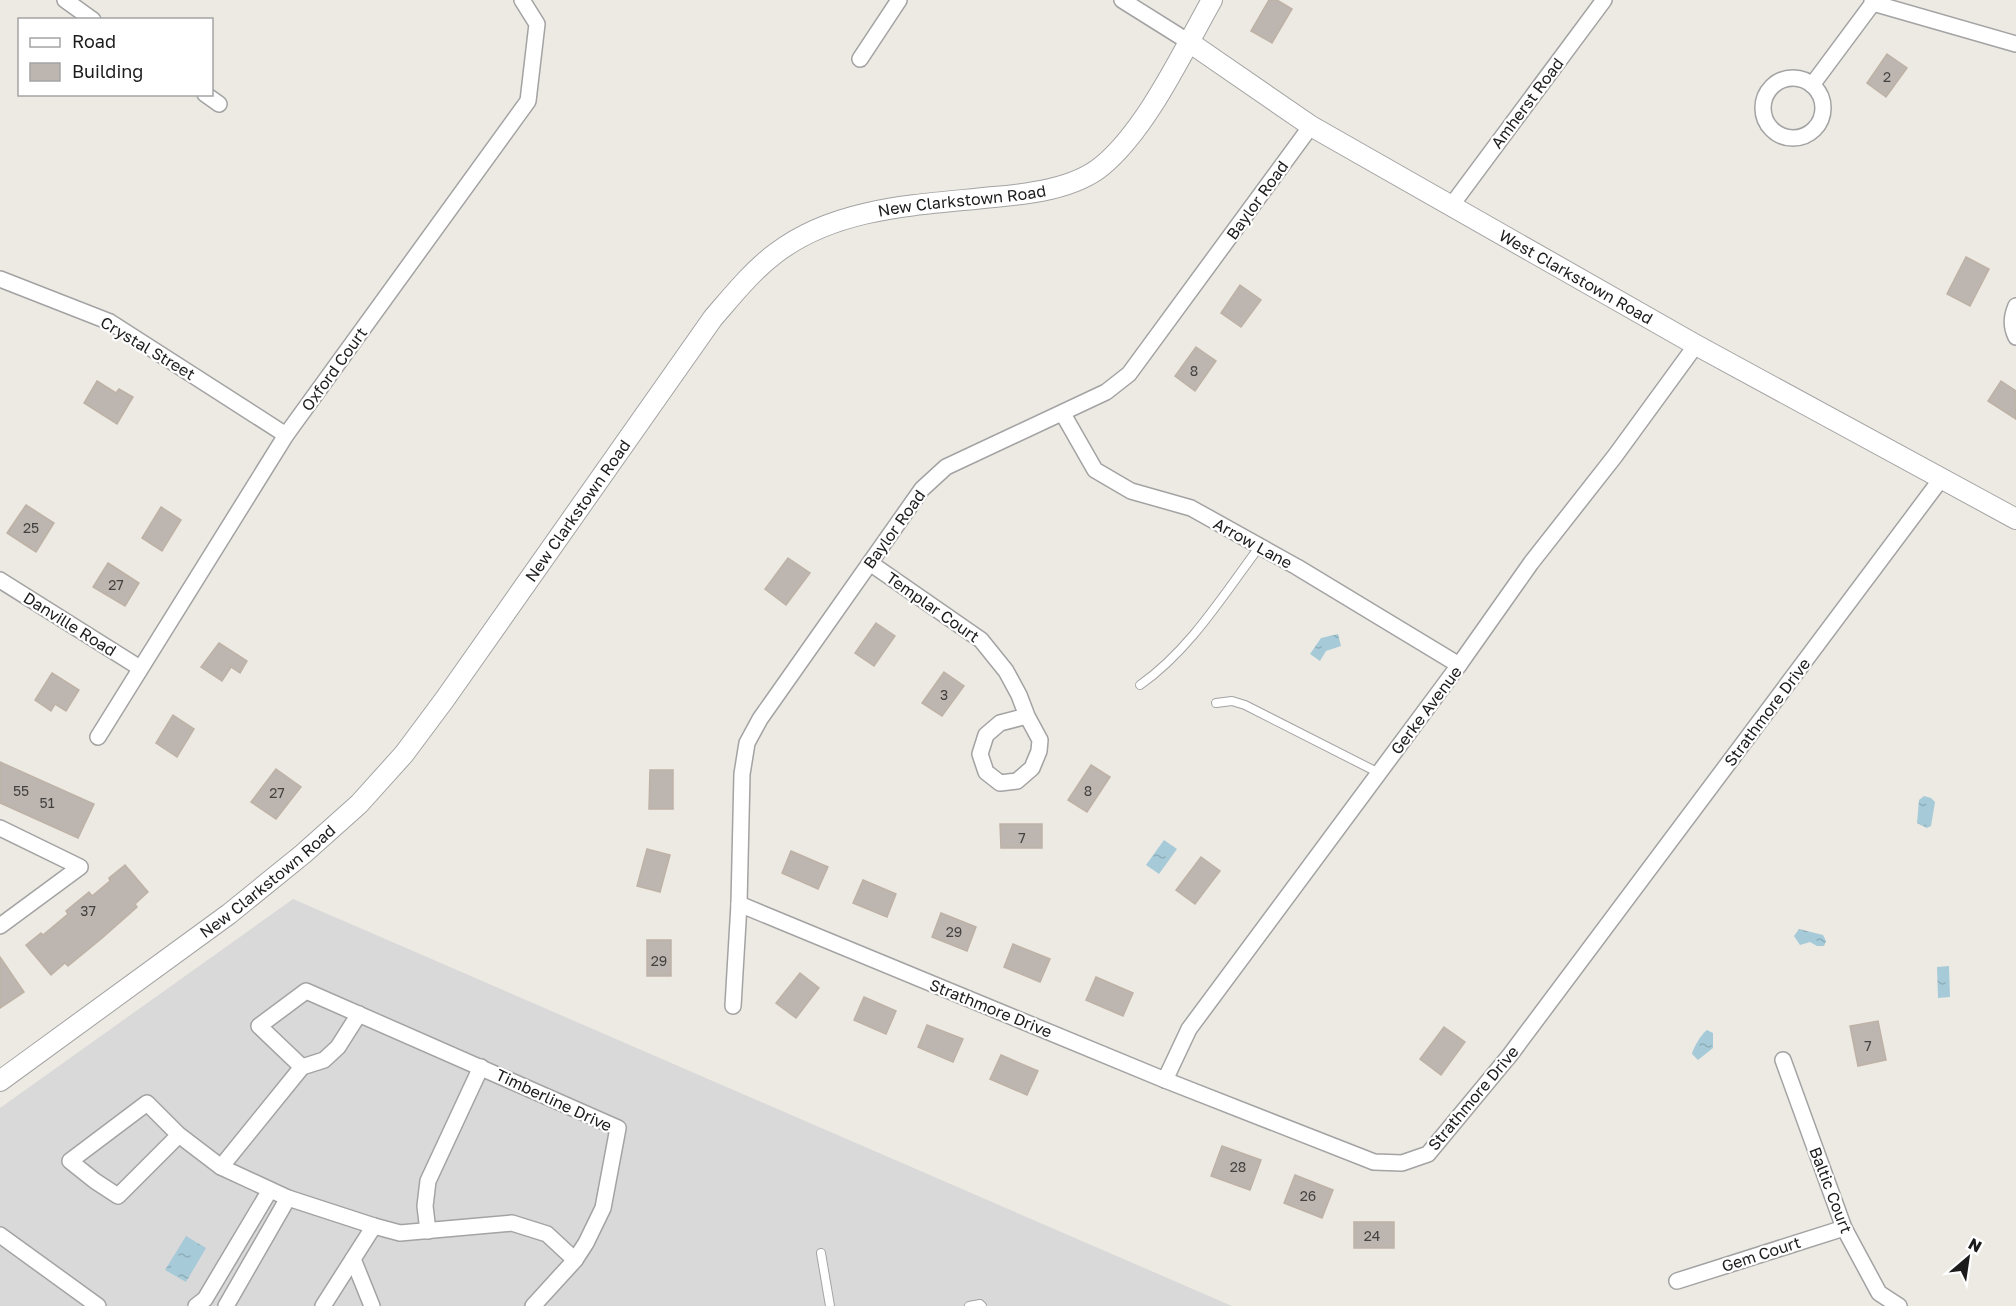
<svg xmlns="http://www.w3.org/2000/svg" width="2016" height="1306" font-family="'Golos Text',sans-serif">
<defs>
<pattern id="water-ripples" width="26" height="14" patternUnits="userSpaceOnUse" patternTransform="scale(1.5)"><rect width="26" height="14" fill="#a6cad8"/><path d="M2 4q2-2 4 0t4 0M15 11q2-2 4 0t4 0" fill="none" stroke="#8eadb9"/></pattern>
</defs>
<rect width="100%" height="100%" fill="#edeae3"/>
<polygon fill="#dad9d9" points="293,899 1232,1306 0,1306 0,1108"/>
<g fill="url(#water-ripples)">
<polygon points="1338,634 1341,646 1326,651 1320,661 1310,654 1321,638"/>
<polygon points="1924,796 1931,798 1935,802 1931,826 1927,828 1917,823 1919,800"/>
<polygon points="1164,840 1177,849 1159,874 1146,865"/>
<polygon points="1799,929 1823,935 1826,941 1824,946 1817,946 1810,942 1800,945 1794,936"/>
<polygon points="1949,966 1950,997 1938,998 1937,967"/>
<path d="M1707 1030 1713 1033V1048L1698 1060 1692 1054C1693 1048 1702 1033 1707 1030Z"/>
<polygon points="186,1236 206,1248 186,1282 165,1270"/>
</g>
<g fill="#bdb6b0" stroke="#beb2a6" stroke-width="1.5">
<polygon points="1269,0 1277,0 1292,9 1272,43 1251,31"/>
<polygon points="1887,54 1907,68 1886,97 1867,83"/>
<polygon points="1966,257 1989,269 1970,306 1947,294"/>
<polygon points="1240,285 1261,300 1241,327 1221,313"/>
<polygon points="1196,347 1216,361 1195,391 1175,376"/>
<polygon points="97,381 116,393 119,389 133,397 117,424 84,403"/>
<polygon points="2001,381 2016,391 2016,419 1988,401"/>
<polygon points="26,505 54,523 36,552 7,533"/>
<polygon points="161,507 181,520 162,551 142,538"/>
<polygon points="788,558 810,573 786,605 765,589"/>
<polygon points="108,563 139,583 125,606 93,587"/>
<polygon points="876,623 895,636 874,666 855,653"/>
<polygon points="219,643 247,661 240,673 231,667 222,681 201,667"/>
<polygon points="944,672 964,686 942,716 922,703"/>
<polygon points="52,673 79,690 66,711 55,704 51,711 35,700"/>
<polygon points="173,715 194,729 177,757 156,743"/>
<polygon points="0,762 94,804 78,838 0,803"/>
<polygon points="1091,765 1110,777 1087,812 1068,800"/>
<polygon points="276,769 301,787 276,819 251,802"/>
<polygon points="650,770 673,770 673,809 649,809"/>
<polygon points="1000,824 1042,824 1042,848 1001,848"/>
<polygon points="647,849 670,855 660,892 637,886"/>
<polygon points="791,851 828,867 818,889 782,873"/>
<polygon points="1201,857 1220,871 1195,904 1176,890"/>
<polygon points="125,865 148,892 135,904 137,907 101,939 68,966 65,963 51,975 26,945 41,933 43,935 68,914 66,911 89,892 92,896 110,881 109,878"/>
<polygon points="863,880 896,894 887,917 853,903"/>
<polygon points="941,913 976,927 967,951 932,937"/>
<rect x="647" y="940" width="24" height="36"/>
<polygon points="1013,944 1050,959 1040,982 1004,967"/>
<polygon points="0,957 24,992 0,1008"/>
<polygon points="800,973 819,988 796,1018 776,1003"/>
<polygon points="1096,977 1133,993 1123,1016 1086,1000"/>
<polygon points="864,997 896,1011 886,1034 854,1020"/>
<polygon points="1878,1021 1886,1060 1858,1066 1850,1026"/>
<polygon points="927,1025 963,1039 953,1062 918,1047"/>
<polygon points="1444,1027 1465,1042 1441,1075 1420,1059"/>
<polygon points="1001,1055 1038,1071 1027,1095 990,1079"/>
<polygon points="1222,1146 1261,1160 1250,1190 1211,1176"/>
<polygon points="1295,1175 1333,1190 1322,1218 1284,1203"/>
<rect x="1354" y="1222" width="40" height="26"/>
</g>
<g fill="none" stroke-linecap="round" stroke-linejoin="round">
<defs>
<g id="service">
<path d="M1140 685C1190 650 1224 594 1260 546"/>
<polyline points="1216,703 1232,701 1245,705 1379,773"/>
<polyline points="821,1253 830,1306"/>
<polyline points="969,1306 980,1304 982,1306"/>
</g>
<g id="minor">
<polyline points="65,0 93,20"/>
<polyline points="1122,0 1189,42"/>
<polyline points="1872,0 1873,3 2016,44"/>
<polyline points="860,59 899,0"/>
<circle cx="1793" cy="108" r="30"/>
<polyline points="1812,85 1873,3"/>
<polyline points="205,94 219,104"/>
<polyline points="1451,206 1604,0"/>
<polyline points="0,279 110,322 286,435"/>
<path d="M2016 306C2011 318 2011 326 2016 337"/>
<polyline points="1063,414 1095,470 1131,491 1191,508 1297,567 1459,665"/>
<polyline points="870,563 981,640 1006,671 1019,695 1027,716 1040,740 1039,751 1032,768 1017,781 1000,783 986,772 980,754 986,735 1000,723 1027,716"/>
<polyline points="0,580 140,668"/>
<polyline points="98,737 286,435 528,101 537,24 522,0"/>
<polyline points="0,828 80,867 0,926"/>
<polyline points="739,904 1165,1080 1374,1162 1402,1163 1428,1154 1510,1055 1941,479"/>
<polyline points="733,1006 739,904 742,774 747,743 760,719 922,489 946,467 1106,392 1129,374 1311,126"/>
<polyline points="1783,1060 1844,1228 1879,1293 1899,1306"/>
<polyline points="302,1067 259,1026 306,991 618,1128 603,1208 586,1243 575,1260 533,1306"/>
<polyline points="1165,1080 1189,1029 1459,665 1531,563 1615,456 1696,345"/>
<polyline points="179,1135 118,1196 95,1181 70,1161 147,1103 179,1135 221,1167 288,1198 374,1226 400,1233 512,1223 547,1234 575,1260"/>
<polyline points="221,1167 302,1067 324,1060 338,1047 359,1014"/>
<polyline points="428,1231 425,1206 428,1181 481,1067"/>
<polyline points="0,1235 98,1306"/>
<polyline points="353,1259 372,1306"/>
<polyline points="1677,1281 1844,1228"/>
<polyline points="196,1306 205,1299 270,1190"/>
<polyline points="226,1306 288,1198"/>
<polyline points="323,1306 374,1226"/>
</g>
<g id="tertiary">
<path id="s1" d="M1189 42 1311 126 1696 345 2016 519"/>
<path id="s2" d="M0 1081 229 914 303 854 359 804 404 754 445 699 713 318C733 295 752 271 776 253 838 206 920 205 994 197 1028 194 1074 189 1102 166 1147 129 1183 51 1212 0"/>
</g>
</defs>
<use href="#service" stroke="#a3a3a3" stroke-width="10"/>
<use href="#minor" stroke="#a3a3a3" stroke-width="18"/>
<use href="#tertiary" stroke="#a3a3a3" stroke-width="22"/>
<use href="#service" stroke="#fff" stroke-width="8"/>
<use href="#minor" stroke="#fff" stroke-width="15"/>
<use href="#tertiary" stroke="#fff" stroke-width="20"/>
</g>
<g text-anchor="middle" stroke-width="4.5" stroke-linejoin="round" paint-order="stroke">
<g font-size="14" fill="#444241">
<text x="1887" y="82">2</text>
<text x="1194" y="376">8</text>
<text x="31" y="533">25</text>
<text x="116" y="590">27</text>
<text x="944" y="700">3</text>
<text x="21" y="796">55</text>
<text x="1088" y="796">8</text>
<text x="277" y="798">27</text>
<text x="47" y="808">51</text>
<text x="1022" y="843">7</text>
<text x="88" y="916">37</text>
<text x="954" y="937">29</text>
<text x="659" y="966">29</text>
<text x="1868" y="1051">7</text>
<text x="1238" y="1172">28</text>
<text x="1308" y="1201">26</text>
<text x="1372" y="1241">24</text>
</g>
<g font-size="16" fill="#1c1c1c" stroke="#fff">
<text transform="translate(1527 103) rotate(-53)" y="6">Amherst Road</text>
<text dy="6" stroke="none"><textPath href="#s2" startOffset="1342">New Clarkstown Road</textPath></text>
<text transform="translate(1257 200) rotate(-54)" y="6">Baylor Road</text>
<text dy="6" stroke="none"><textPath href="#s1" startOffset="453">West Clarkstown Road</textPath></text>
<text transform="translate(148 348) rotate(31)" y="6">Crystal Street</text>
<text transform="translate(334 369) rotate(-54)" y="6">Oxford Court</text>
<text dy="6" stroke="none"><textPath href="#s2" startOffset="820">New Clarkstown Road</textPath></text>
<text transform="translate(894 529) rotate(-54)" y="6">Baylor Road</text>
<text transform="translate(1253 543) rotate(29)" y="6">Arrow Lane</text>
<text transform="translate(933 607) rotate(35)" y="6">Templar Court</text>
<text transform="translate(70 624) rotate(32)" y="6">Danville Road</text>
<text transform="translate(1426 710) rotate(-53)" y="6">Gerke Avenue</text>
<text transform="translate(1767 712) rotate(-53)" y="6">Strathmore Drive</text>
<text dy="6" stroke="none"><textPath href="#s2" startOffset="334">New Clarkstown Road</textPath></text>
<text transform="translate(991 1008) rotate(22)" y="6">Strathmore Drive</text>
<text transform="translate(1473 1098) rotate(-50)" y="6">Strathmore Drive</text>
<text transform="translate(554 1100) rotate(25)" y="6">Timberline Drive</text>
<text transform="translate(1831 1190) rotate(69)" y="6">Baltic Court</text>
<text transform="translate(1761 1254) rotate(-18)" y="6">Gem Court</text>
</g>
</g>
<rect x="18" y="18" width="195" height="78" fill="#ffffff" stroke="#a4a4a4" stroke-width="1.5"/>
<rect x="30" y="38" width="30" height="9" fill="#ffffff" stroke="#a4a4a4" stroke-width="1.5"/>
<text x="72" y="48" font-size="18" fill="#1c1c1c">Road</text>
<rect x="30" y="63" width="30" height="18" fill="#bdb6b0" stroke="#a4a4a4" stroke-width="1.5"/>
<text x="72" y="78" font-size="18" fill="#1c1c1c">Building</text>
<g transform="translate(1968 1258) rotate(29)" stroke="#ffffff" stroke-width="4.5" paint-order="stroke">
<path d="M0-4.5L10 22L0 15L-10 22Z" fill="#1c1c1c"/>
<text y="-9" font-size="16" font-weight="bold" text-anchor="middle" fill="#1c1c1c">N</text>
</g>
</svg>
